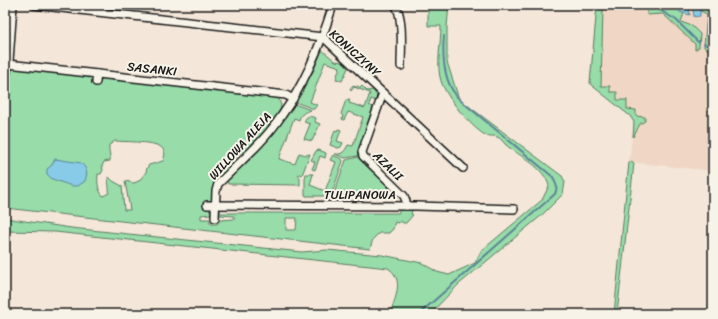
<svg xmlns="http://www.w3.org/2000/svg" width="718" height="319" font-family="Sriracha,sans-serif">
<rect width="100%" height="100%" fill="#f4e6d8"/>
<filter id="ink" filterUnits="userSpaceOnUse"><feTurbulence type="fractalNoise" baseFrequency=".025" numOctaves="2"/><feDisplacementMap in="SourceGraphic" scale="8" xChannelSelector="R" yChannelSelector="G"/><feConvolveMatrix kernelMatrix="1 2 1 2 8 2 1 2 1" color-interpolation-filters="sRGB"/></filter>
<g filter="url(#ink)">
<polygon fill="#f0d7c5" points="597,5 707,5 706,49 713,49 713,171 629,162 634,122 629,116 610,99 590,84 589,81"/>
<g fill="#97dca9" stroke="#5a7c62" fill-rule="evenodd">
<path d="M428 5H449L447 26V62L459 99 562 176 565 182 563 194 542 215 458 285 430 314H388L390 313C395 299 405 279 388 268L55 232 5 231V218L71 228 302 252 327 250 382 255 422 263 437 272 449 275 475 263 481 251 542 200 549 186C544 167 521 157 506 145 503 142 501 138 497 137 494 135 489 137 485 135 471 127 446 97 441 81 436 66 441 42 441 26H428Z"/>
<polygon points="597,5 677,5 677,8 680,12 684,13 681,22 692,26 700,34 699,47 695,50 695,44 663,14 647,15 647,9 603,9 601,86 610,86 610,92 617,92 617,100 627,100 627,109 636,110 636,116 645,117 645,121 640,124 633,137 634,122 630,116 590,84"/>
<polygon points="700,5 713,5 713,49 706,49 704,47 707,14 700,11"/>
<polygon points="322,50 335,61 342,62 348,68 342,81 336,79 340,67 325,62 310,102 317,105 314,109 295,102 313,72"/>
<path d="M17 68 90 76 92 77 96 82 103 78 280 96 279 100 281 105 280 111 268 127 249 148 237 156 232 164 218 178 215 185 212 200 209 202 207 207 211 212 210 214 201 215V219H209L211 224H217L220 220 234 219V216L220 215 218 209 220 208V213H399V208H407L410 210 413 208 411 214 413 215 406 223H403L400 221 399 223 395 222 393 229 389 233H379L373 239 370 249 5 208V96L9 71 11 69ZM115 141C126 142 155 141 162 148 164 150 164 152 165 154L163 161 149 165 147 168 146 172 139 181 134 183 125 181 130 210H124L122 186 113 181 109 177C107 182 110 187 109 193L103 196C98 190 97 182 98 174H101L103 170 102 166 104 162 110 161C111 155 108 151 109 145ZM286 218H297L296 230H286Z"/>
<path d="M352 86 356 87 358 86 360 88 362 86 367 91 373 90 377 96 376 101 371 99 369 105 373 107 360 146 358 156 345 158 335 154C342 155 345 151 348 145L353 146 363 117 348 112 344 120 342 119 343 116 341 114 346 100 350 99 349 103 365 108 370 93 354 87 351 91 350 89Z"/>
<path d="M294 104 311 110C304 112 301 114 299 120L294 118 279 159 295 164 299 153 306 155 310 154 302 175 299 174 298 176 300 177V185L228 184 227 179 273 132Z"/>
<polygon points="309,116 316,118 315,122 320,124 312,141 304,139 310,124 304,122 306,118"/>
<polygon points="338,129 341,130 337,141 343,143 341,147 338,148 330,145 335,130 337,131"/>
<polygon points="319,150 326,153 325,158 320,156 315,170 312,169 315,162 311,160 316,151"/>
<polygon points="333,155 342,159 343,161 331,196 306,196 305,195 305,178 306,174 313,174 310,185 325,191 336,162 330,160"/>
<polygon points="358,157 361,161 397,195 397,196 333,196 346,160"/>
<polygon points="629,162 634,163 617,314 614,314"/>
</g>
<g fill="#88cbe9" stroke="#5d8597">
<polygon points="677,5 700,5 700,16 694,17 693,9 689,9 690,15 680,12 677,8"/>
<path d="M55 159 81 163C87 169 88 172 85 181L78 186H72L52 179 47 174V169L52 165Z"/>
</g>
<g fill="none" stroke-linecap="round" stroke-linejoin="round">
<g stroke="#5d8597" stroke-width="2">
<polyline points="652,5 676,20 697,41 699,42"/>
<polyline points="704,44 713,47"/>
<path d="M419 314 555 194 557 187 553 177 460 100C444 84 442 58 444 36"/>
</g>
<defs>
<g id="street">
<polyline points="34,5 323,37 463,168"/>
<path d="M395 5C404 15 401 52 401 66"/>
<polyline points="8,64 286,95 293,99"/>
<polyline points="5,80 9,61 13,5"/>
<polyline points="96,82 97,74"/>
<polyline points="383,93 362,152 363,156 404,196 406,201 406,206"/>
<polyline points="207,205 417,206 514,209"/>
<path d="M215 218 216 191 218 184C240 162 265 141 282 115 306 82 321 44 333 5"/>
</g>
</defs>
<use href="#street" stroke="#1c1c1c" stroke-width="10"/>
<use href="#street" stroke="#f7f3e8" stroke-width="7"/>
</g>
</g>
<g text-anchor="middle" stroke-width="4" stroke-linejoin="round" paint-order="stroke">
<g font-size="12" fill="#1c1c1c" stroke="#f7f3e8">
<text transform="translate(355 53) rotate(42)" y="4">KONICZYNY</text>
<text transform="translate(152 69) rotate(6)" y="4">SASANKI</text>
<text transform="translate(240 146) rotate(-48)" y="4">WILLOWA ALEJA</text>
<text transform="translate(388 166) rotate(44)" y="4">AZALII</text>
<text x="360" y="199">TULIPANOWA</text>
</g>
</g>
<rect width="718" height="319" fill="none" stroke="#f7f3e8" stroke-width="20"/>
<rect x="10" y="10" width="698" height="299" fill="none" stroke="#1c1c1c" stroke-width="1.5" filter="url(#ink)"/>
</svg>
